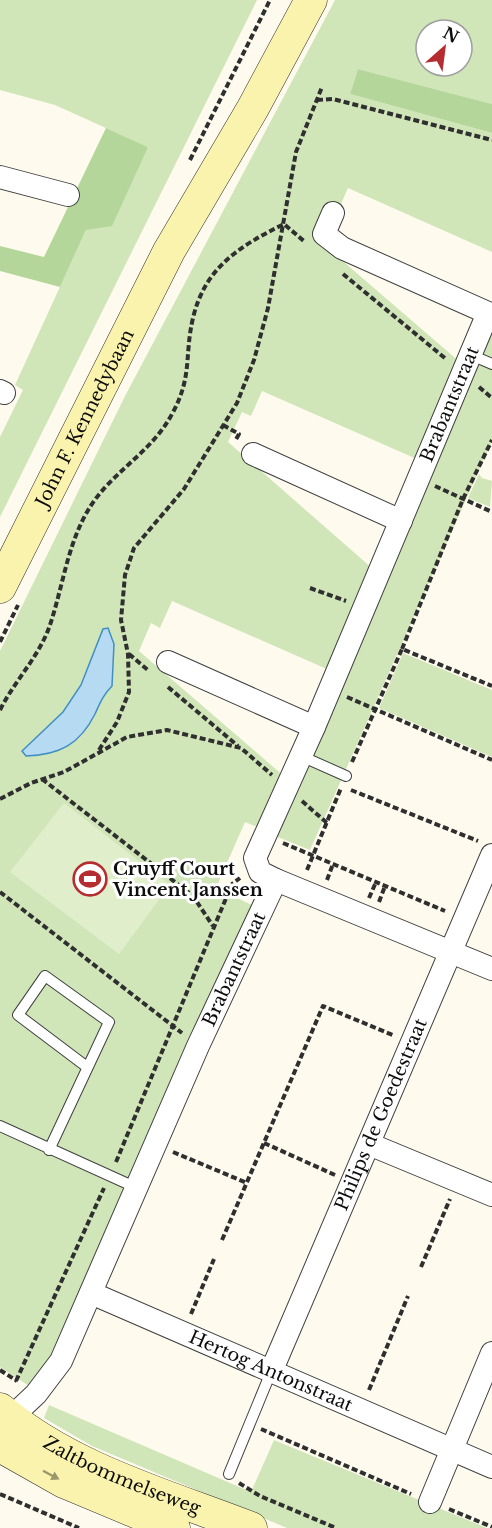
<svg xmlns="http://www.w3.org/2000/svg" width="492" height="1528" font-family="'Libre Baskerville',serif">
<rect width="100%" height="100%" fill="#fefbee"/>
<g fill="#d0e6b9" fill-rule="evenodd">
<polygon points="0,0 257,0 0,517 0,437 23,390 15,385 86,230 148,147 55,105 0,90"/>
<path d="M335 0H492V104L358 69 350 94 492 133V252L348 188 338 211 316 238 461 363 419 460 262 391 251 416 242 412 228 442 373 569 329 670 172 601 160 628 151 623 139 651 285 777 260 828 245 822 216 888 254 906 55 1353 29 1386 0 1367V651L125 396ZM426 30H462V66H426Z"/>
<polygon points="492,333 492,441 310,850 275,836"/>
<polygon points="479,474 482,478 492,481 490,507 468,498"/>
<polygon points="403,653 492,690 492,757 379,708"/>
<polygon points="49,1405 251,1492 274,1440 487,1528 287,1528 92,1446 44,1418"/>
</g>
<g fill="#b4d69a">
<polygon points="358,69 492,104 492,133 350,94"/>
<polygon points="106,128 148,147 112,226 86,230 60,287 0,271 0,246 44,257"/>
</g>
<polygon fill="#e1eecb" points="64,803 170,885 119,954 10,872"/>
<path fill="#b5daf2" stroke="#418ec5" stroke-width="1.5" d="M108 628 114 644 112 686C103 695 100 703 95 714 80 744 60 755 26 756L22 751 63 712 81 685 103 629Z"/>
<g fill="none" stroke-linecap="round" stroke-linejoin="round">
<defs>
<g id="lane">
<polyline points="471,355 492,364"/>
<polyline points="301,756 346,776"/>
<polyline points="0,1126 137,1188"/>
<polyline points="49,1150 109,1022 45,976 18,1015 87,1067"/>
<polyline points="229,1474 271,1372"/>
</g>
<g id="street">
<polyline points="0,177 68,195"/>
<polyline points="0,391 4,393"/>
<polyline points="253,454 401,521"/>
<polyline points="168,662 314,727"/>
<polyline points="276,880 492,969"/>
<polyline points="369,1144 492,1195"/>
<path id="s1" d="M91 1293 492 1467"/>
<path id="s2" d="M271 1372 492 855"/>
<path id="s3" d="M1 1427 36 1394 61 1361 198 1046 276 880 260 872 255 858 314 727 488 313 342 248 324 234 333 213"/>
<polyline points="430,1502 492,1353"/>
</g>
<g id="secondary">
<path id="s4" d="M0 587 169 251 253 108 311 0"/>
<path id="s5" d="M0 1409C71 1469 166 1495 251 1528"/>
<polyline points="0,1446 64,1482 174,1528"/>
</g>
</defs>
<use href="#lane" stroke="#404040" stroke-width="12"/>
<use href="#street" stroke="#404040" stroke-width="24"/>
<use href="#secondary" stroke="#2f2f2f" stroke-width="33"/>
<g stroke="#2f2f2f" stroke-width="4" stroke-dasharray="6 3" stroke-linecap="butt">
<polyline points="317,100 333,99 492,140"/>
<polyline points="190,160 270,0"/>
<polyline points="343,274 446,359"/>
<polyline points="479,387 492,398"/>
<polyline points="223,425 239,434 235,441"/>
<polyline points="435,486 492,512"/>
<polyline points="310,588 346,601"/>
<polyline points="0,642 18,605"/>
<polyline points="402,649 463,499 492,440"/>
<polyline points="129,654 149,671"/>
<polyline points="168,687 238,746"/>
<polyline points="347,697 492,760"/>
<path d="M0 710C15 680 39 657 50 625 64 583 68 538 94 501 117 469 153 450 172 414 193 376 184 356 193 318 205 267 240 246 284 224L305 242"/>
<polyline points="99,750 117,722 129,692 128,654 121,620 125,575 134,548 184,489 237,403 254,360 268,308 296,152 322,87"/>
<polyline points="352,762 402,649 492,686"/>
<polyline points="42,779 193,896 213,926"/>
<polyline points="351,790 478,841"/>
<polyline points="0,799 31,783 64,772 127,737 167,730 241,748 272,775"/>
<polyline points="302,801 327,823"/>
<polyline points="283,843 445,911"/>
<polyline points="307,870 341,788"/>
<polyline points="327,880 333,864"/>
<polyline points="0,892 182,1033"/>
<polyline points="369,898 376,882"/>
<polyline points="379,902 385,886"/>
<polyline points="264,1143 335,1175"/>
<polyline points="173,1152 247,1183"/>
<polyline points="116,1162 232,884 240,878"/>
<polyline points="222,1240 323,1006 395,1036"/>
<polyline points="421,1267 450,1199"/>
<polyline points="191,1314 214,1259"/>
<polyline points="0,1370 17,1381"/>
<polyline points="16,1381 104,1188"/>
<polyline points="369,1390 408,1296"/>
<polyline points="261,1429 411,1494"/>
<polyline points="239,1483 260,1496 336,1528"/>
<polyline points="0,1494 79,1528"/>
<polyline points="449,1509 492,1527"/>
</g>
<use href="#lane" stroke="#fff" stroke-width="10"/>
<use href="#street" stroke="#fff" stroke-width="22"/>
<use href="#secondary" stroke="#faf3ad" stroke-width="32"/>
</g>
<defs><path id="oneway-solid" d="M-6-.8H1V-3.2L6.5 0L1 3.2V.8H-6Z" transform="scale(1.5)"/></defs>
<use fill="#9b976d" href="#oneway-solid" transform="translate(51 1475) rotate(28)"/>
<defs>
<symbol id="stadium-ring" viewBox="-11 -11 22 22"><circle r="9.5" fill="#fff" stroke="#b52d31" stroke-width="1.5"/><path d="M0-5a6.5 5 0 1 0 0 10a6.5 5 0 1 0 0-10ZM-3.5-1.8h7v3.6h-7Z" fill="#b52d31"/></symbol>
</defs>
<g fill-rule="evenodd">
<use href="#stadium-ring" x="71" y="860" width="38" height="38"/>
</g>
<g text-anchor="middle" stroke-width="6" stroke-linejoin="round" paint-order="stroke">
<g font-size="18" fill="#0d0d0d" stroke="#fff">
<text dy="6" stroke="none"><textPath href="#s3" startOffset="1143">Brabantstraat</textPath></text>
<text dy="6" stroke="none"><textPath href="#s4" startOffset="189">John F. Kennedybaan</textPath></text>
<text dy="6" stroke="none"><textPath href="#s3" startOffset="518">Brabantstraat</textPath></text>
<text dy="6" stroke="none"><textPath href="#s2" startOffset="280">Philips de Goedestraat</textPath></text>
<text dy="6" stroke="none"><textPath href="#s1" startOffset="196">Hertog Antonstraat</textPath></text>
<text dy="6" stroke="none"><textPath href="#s5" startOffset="140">Zaltbommelseweg</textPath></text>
</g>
<g font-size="18" font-weight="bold" fill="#0d0d0d" stroke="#fff" text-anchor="start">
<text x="113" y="875">Cruyff Court<tspan x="113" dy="21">Vincent Janssen</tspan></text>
</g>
</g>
<g transform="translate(444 48) rotate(28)"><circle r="28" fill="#ffffff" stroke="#9e9e9e" stroke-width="1.5"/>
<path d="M0-4.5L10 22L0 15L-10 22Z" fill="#b52d31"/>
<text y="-9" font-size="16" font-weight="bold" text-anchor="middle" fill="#0d0d0d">N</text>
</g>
</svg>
